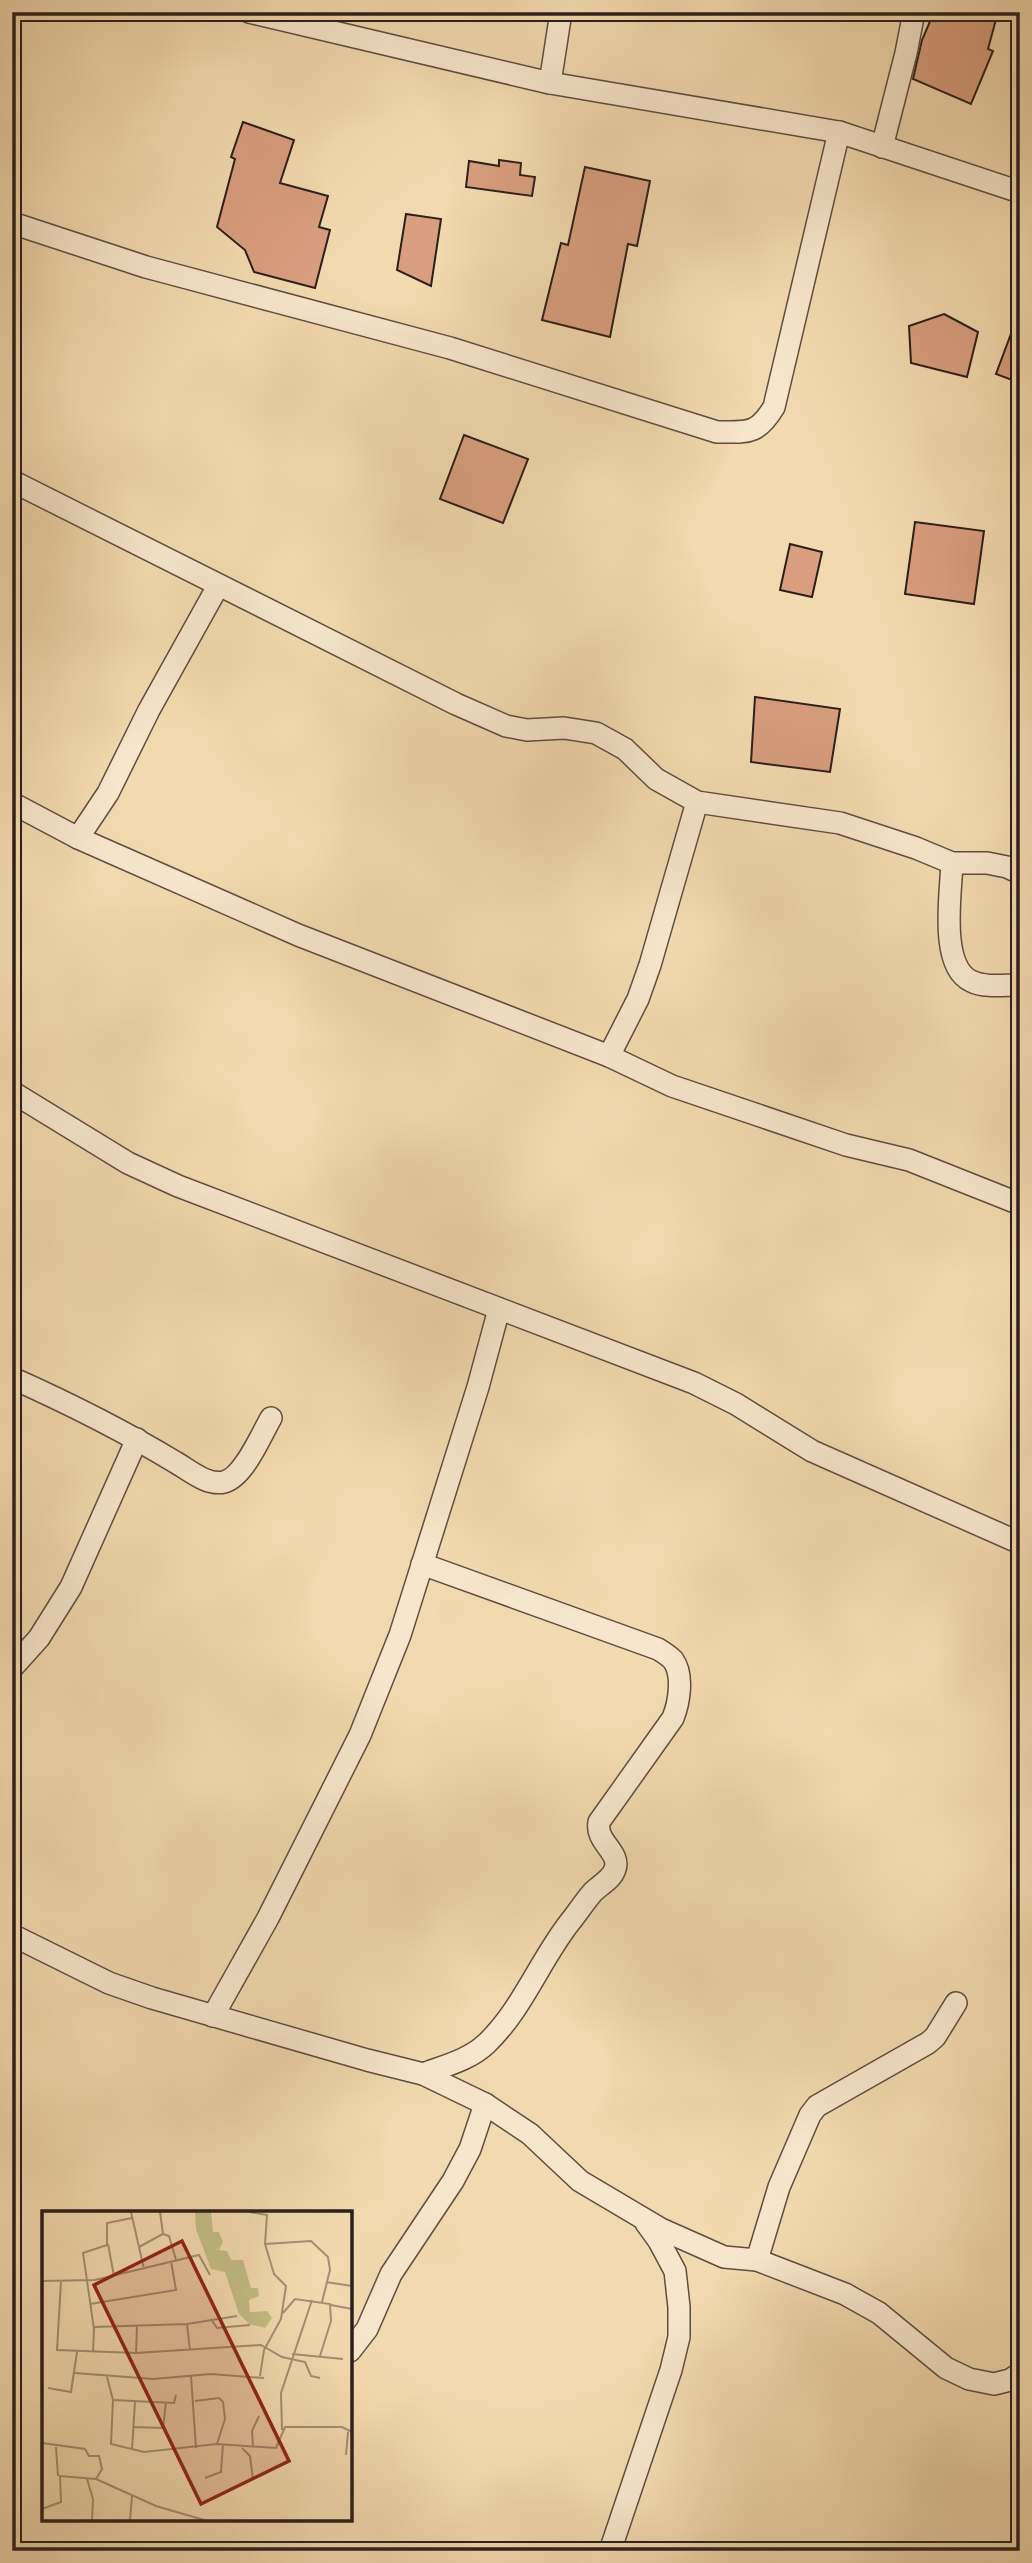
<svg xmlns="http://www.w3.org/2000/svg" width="1032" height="2563" font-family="'Libre Caslon Text',serif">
<rect width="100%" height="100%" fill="#f3d9af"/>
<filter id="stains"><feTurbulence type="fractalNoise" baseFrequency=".00286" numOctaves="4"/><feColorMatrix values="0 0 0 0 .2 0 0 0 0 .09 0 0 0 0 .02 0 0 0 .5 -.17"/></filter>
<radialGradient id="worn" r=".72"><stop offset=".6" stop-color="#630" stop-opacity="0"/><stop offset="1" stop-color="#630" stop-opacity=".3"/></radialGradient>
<g fill="#d89e7f" stroke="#2c1f1b" stroke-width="2">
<polygon points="934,12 998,12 988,49 993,51 971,104 913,79 922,40"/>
<polygon points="243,122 294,140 280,183 328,196 319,227 330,230 315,288 254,272 245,250 217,227 235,159 231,157"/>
<polygon points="499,160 521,163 520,175 535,177 532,196 466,187 469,161 499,166"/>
<polygon points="585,167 650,181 637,246 628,244 610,337 542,320 561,243 568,245"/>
<polygon points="406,214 441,219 431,286 397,270"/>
<polygon points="944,314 978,332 967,377 911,363 909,326"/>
<polygon points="1018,315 1020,315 1020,383 996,374"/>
<polygon points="464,435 528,459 503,523 440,499"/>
<polygon points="915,522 984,531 974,604 905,594"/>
<polygon points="790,544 822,552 812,597 780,590"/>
<polygon points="755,697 840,709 830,772 751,762"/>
</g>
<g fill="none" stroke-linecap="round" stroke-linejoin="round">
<defs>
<g id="minor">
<polyline points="249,12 550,83 839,132 1020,192"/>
<polyline points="550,83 561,12"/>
<polyline points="882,147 906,53 914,12"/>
<path d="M12 223 146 267 450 348 717 432C748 432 757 435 774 407L839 132"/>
<polyline points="12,481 456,704 506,726 527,730 564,728 596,733 625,749 656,779 697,802 840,823 916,848 952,863 987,863 1007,867 1020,873"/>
<polyline points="12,803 78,838 298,935 609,1056 672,1086 846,1145 909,1160 1020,1204"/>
<polyline points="78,838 108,793 149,710 218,586"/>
<path d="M952 863C951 892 939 966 971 981 985 988 1004 985 1020 985"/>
<polyline points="609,1056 638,999 650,965 697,802"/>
<polyline points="12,1092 128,1163 178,1186 694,1383 736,1404 812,1451 1020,1543"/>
<path d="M12 1378C68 1403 122 1430 175 1462 189 1470 207 1486 224 1482 244 1477 261 1435 271 1418"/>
<path d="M422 1564 658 1649C663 1652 669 1656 673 1660 684 1675 679 1703 673 1718L599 1822C595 1842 621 1852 615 1869 612 1879 600 1885 593 1892 585 1901 578 1912 570 1922 540 1960 522 2010 486 2044 469 2060 444 2066 423 2074"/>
<polyline points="12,1668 39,1638 71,1587 137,1439"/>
<polyline points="12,1935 109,1983 152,1998 367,2060 423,2074 485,2104 530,2134 580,2181 661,2229 724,2257 757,2260 845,2294 879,2313 946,2368 969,2379 994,2384 1010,2380 1020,2373"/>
<polyline points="213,2016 268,1918 360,1735 400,1635 478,1387 499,1309"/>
<polyline points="757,2260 779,2187 810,2115 817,2106 928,2043 935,2037 956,2003"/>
<polyline points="350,2351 367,2329 391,2274 453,2181 470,2149 485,2104"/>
<polyline points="610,2551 671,2370 679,2337 679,2307 675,2271 659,2241 646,2223"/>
</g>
</defs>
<use href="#minor" stroke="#5e4e40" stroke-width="24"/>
<use href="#minor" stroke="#f7e6cb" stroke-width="21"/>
</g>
<g transform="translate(42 2211)">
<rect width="310" height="310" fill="#f3d9af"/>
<path d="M153 1H169L171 21H177L181 31 177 39 185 40 189 49H201L209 77H216L217 85 207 89 208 101 225 100 230 107 223 117 207 113 197 103 183 61 169 58 154 18Z" fill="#c2bd86"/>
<path fill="none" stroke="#a38f74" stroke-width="2" d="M89 1 102 58M207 1 225 4 223 33 232 63 244 75 239 108 222 139 218 165M121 23 127 25 134 49M66 33 72 65M223 33 269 30 286 46 288 59 280 91M97 36 121 23 118 1M0 70 53 69 157 44 168 64M19 70 15 139 94 142 219 134 240 146 263 151 269 165 278 167M284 71 310 75M48 93 134 79 129 50M289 94 310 98M241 102 253 88 288 93 289 110 278 145M169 108 175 117 208 114M145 113 148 139M52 116 145 113 195 105M51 141 52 118 41 42 65 34V12L90 7M94 142 95 115M250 143 301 148M33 162 111 168 169 163 222 167M149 165 154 237M65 166 71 189 132 192 134 184M6 177 29 181 35 141M71 189 69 233 102 241 175 233 234 237 243 216H300L310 221M153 190 177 187 181 191 183 208 175 233M92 216 121 217 124 191M240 219 239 182 270 89M0 232 43 238 47 245H57L60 258 54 268M211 235 210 220 217 205M14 236 16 265M200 237 208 245 211 269M90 238 93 191M304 244 306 221M163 267 179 261 181 233M45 268 51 288 50 309M0 298 19 291 18 265 54 268 114 295 162 309M88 309 90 285"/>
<path fill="#8f2418" fill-opacity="0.15" stroke="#8f2418" stroke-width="3.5" d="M140 30 247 250 159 293 52 74Z"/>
<rect width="310" height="310" fill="none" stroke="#2c1f1b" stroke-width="3.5"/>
</g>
<rect width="1032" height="2563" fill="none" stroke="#f3d9af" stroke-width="42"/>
<rect x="14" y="14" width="1004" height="2535" fill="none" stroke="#2c1f1b" stroke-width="3.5"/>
<rect x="21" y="21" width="990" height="2521" fill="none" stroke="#2c1f1b" stroke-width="2"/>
<rect width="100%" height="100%" filter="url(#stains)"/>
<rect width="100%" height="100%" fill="url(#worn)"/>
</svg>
